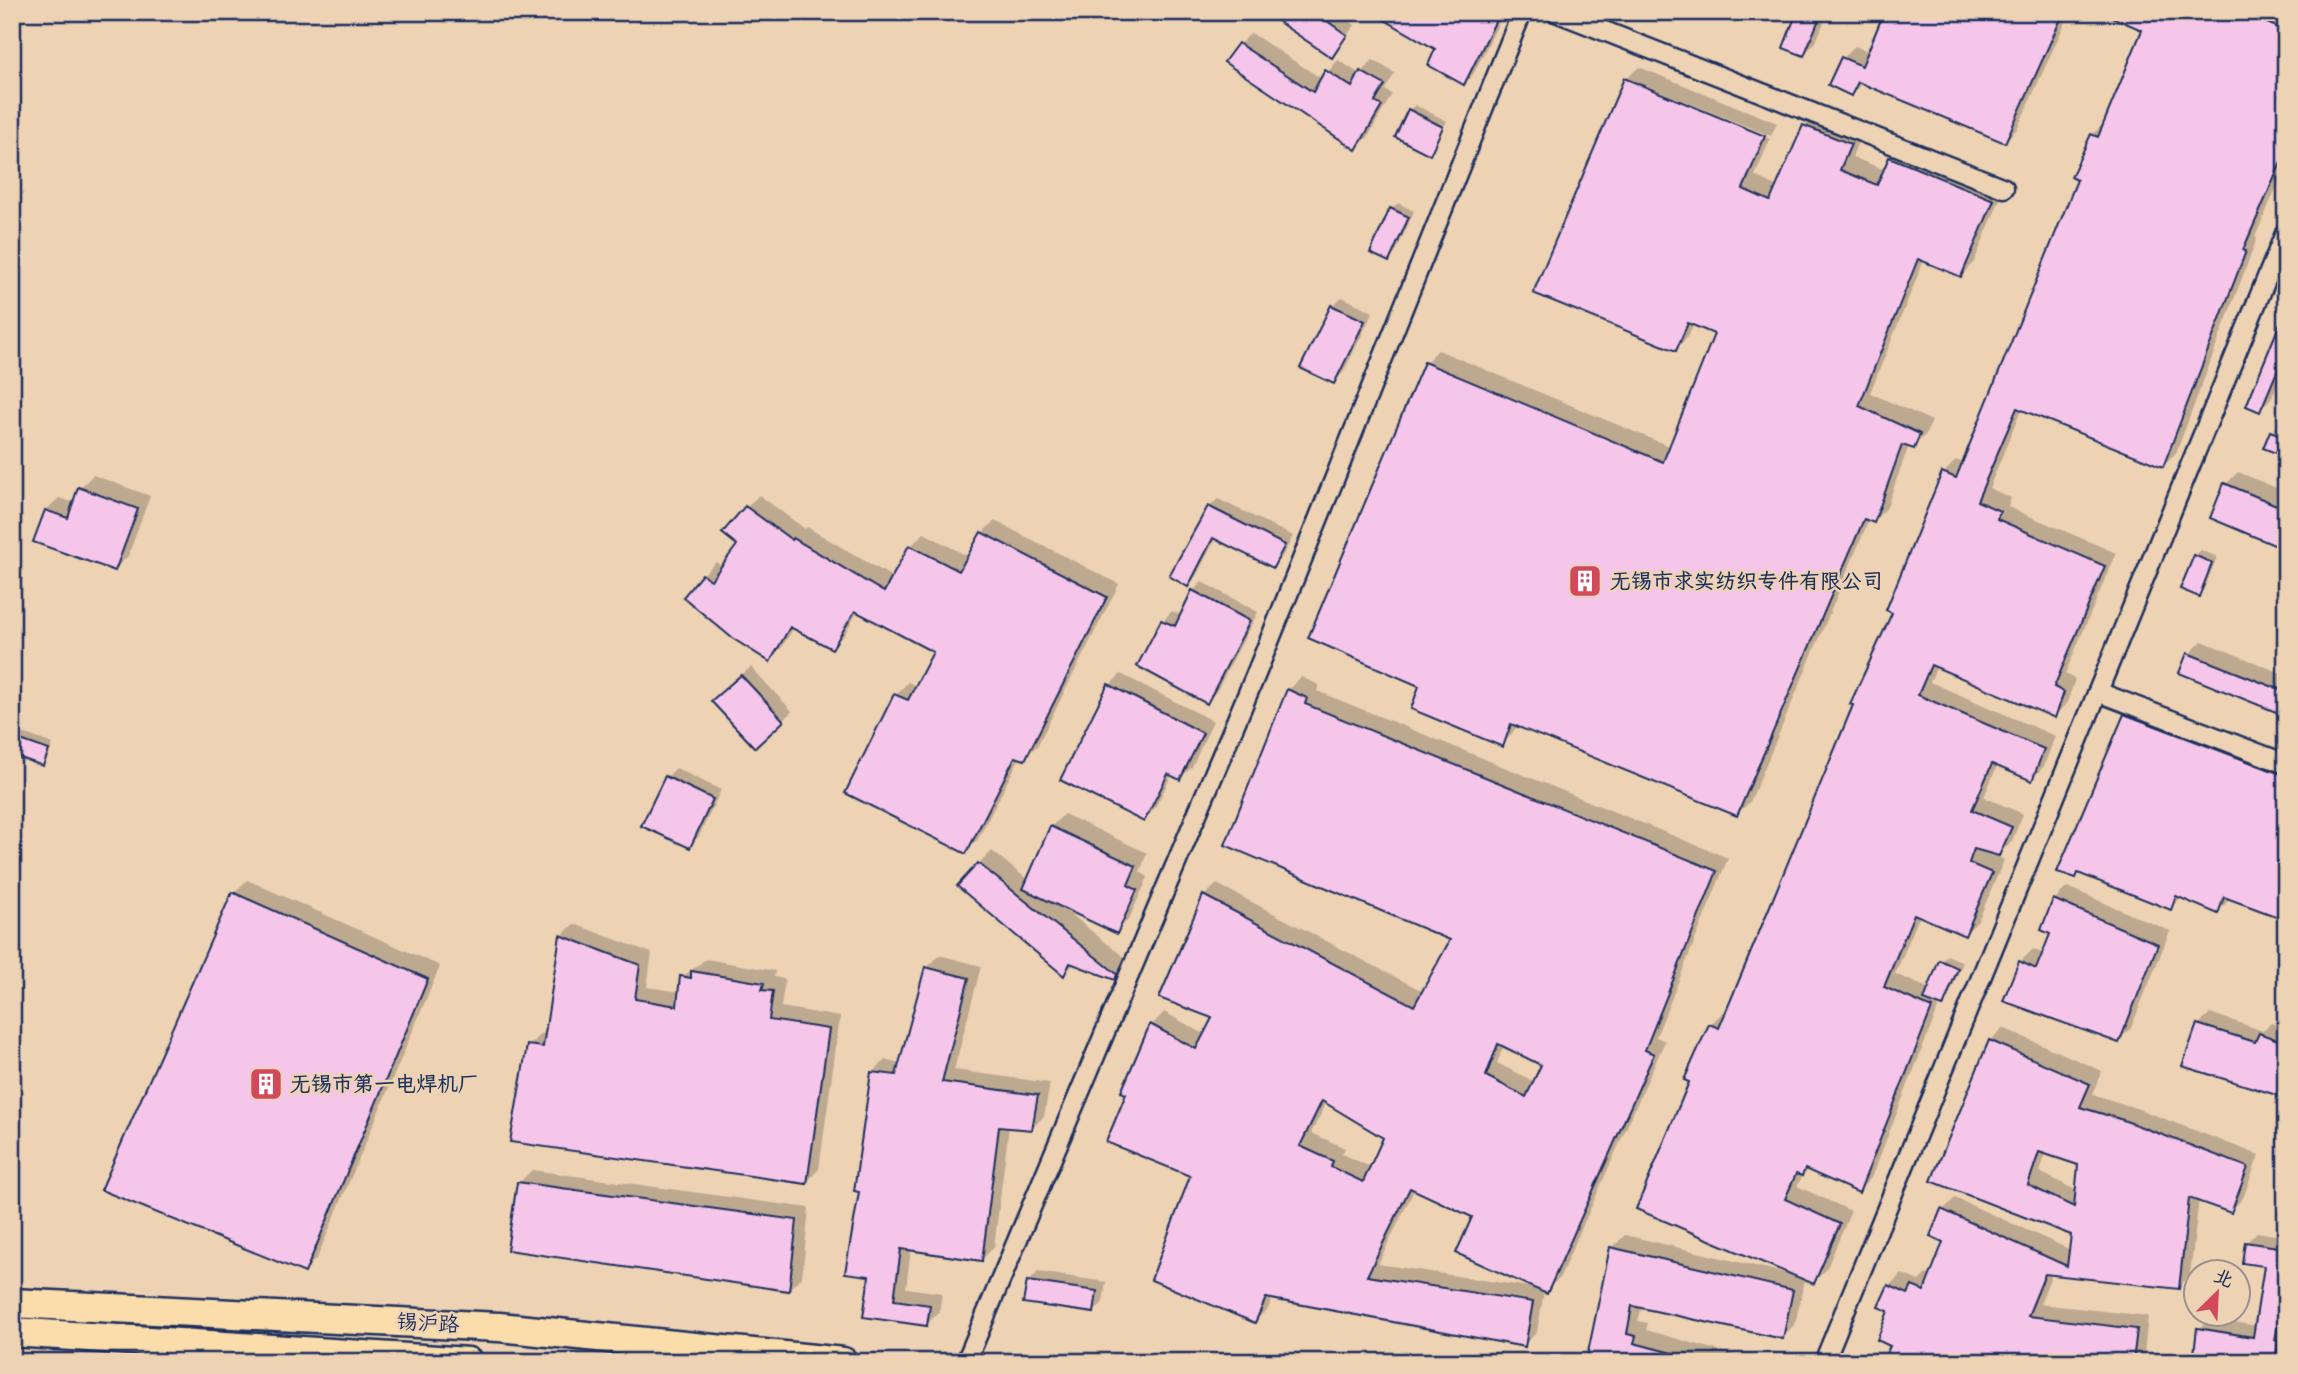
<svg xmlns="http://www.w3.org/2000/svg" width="2298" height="1374" font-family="Mali,'LXGW WenKai TC',sans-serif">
<rect width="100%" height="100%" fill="#edd2b4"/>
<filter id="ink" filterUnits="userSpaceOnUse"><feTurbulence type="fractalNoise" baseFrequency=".0143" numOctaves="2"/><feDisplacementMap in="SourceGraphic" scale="14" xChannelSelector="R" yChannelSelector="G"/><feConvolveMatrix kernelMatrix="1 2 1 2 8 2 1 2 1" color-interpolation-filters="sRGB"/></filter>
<g filter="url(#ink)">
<g fill="#0003" fill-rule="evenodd">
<polygon points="1267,12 1337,12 1355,25 1332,55"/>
<polygon points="1377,12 1504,12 1474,73 1464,83 1437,49"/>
<polygon points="1799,12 1828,12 1816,42 1804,54"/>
<polygon points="1886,12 2070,12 2017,129 2005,141 1863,82 1851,94 1830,84 1843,58 1855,46 1870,52"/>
<polygon points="2130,12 2286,13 2286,165 2255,237 2257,238 2176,453 2163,465 2022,408 1989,488 2011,498 2008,507 2116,553 2065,674 2075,679 2067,703 2054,716 1937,666 1930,682 2055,736 2044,766 2032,779 1998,764 1984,797 2023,814 2012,841 1999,854 1986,850 2004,860 1978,921 1965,934 1920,915 1895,974 1930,989 1941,961 1947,955 1963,962 1948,999 1940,1004 1871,1178 1859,1191 1807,1168 1797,1186 1851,1211 1826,1270 1813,1282 1805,1279 1795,1324 1782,1337 1642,1306 1638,1321 1648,1323 1646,1330 1759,1362 1588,1362 1612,1248 1625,1235 1785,1273 1692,1081 1710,1025 1723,1012 1727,1014 1894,612 1944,473 1956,460 1964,463 2079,179 2092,135 2106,121 2144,29"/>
<polygon points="1251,33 1322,79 1338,60 1360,74 1373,60 1395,73 1385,90 1392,94 1368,137 1356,148 1239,45"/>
<polygon points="1639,67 1777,123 1771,136 1629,79 1629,82 1770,139 1755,176 1778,187 1805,126 1818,113 1862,131 1852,157 1885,170 1891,158 1904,145 2005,187 1974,262 1961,275 1924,260 1870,393 1932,421 1926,434 1913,447 1909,445 1886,509 1873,521 1869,520 1750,802 1737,814 1518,725 1503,745 1421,685 1425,363 1438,350 1671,447 1716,333 1694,324 1688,337 1675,349 1626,79"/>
<polygon points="1415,105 1447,121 1430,153 1409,110"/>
<polygon points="1398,203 1414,211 1395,254 1389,259 1392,209"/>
<polygon points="1342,297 1373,312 1343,373 1333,382 1332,306"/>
<polygon points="2286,315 2286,364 2272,397 2260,410 2249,405"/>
<polygon points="2284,419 2286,420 2286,456 2272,432"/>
<polygon points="2238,472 2286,492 2286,547 2226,484"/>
<polygon points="93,475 150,496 128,556 115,569 46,510 59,498 75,503 80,488"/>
<polygon points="759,495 805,529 807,527 894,578 911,546 924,533 969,557 982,533 995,521 1119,584 1037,746 1024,758 1020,757 978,839 965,851 896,695 908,682 917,687 936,651 858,611 844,635 831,647 794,627 782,647 770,660 703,575 716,562 723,567 739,545 746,508"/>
<polygon points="1218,499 1293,536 1282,557 1273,566 1216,538 1196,576 1188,585 1209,507"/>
<polygon points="2201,550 2217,557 2204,589 2198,595 2195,556"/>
<polygon points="1202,582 1258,612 1216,692 1207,701 1163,621 1172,611 1182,616 1193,591"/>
<polygon points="2202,641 2286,675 2286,714 2189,654"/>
<polygon points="751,667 792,711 783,720 722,692"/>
<polygon points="1121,674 1213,721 1192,767 1180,778 1172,774 1155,808 1144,820 1110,685"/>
<path d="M1301 677 1319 685 1317 691 1728 858 1656 1037 1665 1041 1559 1279 1544 1291 1537 1332 1524 1345 1272 1298 1268 1309 1255 1321 1192 1175 1152 1025 1164 1012 1206 1035 1215 1018 1204 896 1217 884 1424 992 1452 939 1288 690ZM1504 1045 1543 1064 1535 1082 1497 1063ZM1327 1102 1385 1137 1371 1167 1342 1154 1345 1148 1311 1133ZM1415 1188 1474 1217 1535 1288 1378 1264Z"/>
<polygon points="2139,702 2286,759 2286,918 2230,899 2217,912 2182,896 2170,908 2126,715"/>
<polygon points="12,729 53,744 48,758 42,764 12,753"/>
<polygon points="676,768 721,790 699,836 690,846 667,777"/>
<polygon points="1064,814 1147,853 1140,872 1148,877 1129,919 1116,932 1063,908 1129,961 1114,978 1075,963 1064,974 979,864 992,851 1029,881 1051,827"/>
<polygon points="247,880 440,966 317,1258 304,1271 234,893"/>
<polygon points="2067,887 2170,931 2131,1028 2118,1041 2020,962 2033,949 2044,954 2052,934 2054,900"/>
<polygon points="574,924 652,953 647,987 680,992 682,977 706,959 775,971 774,977 785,979 781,1007 840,1017 819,1169 807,1182 529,1046 541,1033 547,1034 561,936"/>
<polygon points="939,955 981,966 954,1070 1050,1083 1044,1116 1032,1128 1009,1126 994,1247 981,1260 911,1249 906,1288 942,1293 939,1312 927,1324 865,1316 871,1274 861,1190 872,1073 885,1060 901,1063 927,968"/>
<polygon points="2210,1013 2263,1031 2271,1023 2286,1028 2286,1097 2199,1024"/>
<path d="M2003 1028 2102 1071 2092 1094 2136 1108 2259 1155 2243 1198 2231 1211 2199 1199 2190 1274 2178 1287 2052 1273 2040 1304 2148 1316 2143 1362H1881L1889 1343V1286L1902 1274 1919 1281 1926 1274 1932 1276 1945 1241 1943 1210 1955 1198 2071 1250 2072 1234 1933 1180 1990 1041ZM2046 1153 2080 1164 2077 1191 2040 1172Z"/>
<polygon points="532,1170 809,1208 802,1277 789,1289 519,1183"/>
<polygon points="2257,1232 2286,1237 2286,1346 2284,1356 2278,1362 2247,1362 2199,1329 2210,1318 2257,1326 2266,1264 2246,1243"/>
<polygon points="1038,1272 1106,1282 1103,1302 1094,1312 1029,1282"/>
<polygon points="1869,1357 1880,1362 1864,1362"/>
</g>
<g fill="#f5c6ea" stroke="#1b2f5e" stroke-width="2" fill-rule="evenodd">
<polygon points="1264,12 1314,12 1347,35 1332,58"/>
<polygon points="1371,12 1500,12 1464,85 1428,65 1435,49"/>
<polygon points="1797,12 1822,12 1804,56 1783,48"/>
<polygon points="1884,12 2064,12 2005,143 1858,82 1851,96 1828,85 1841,57 1862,66"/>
<polygon points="2100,12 2241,12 2286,31 2286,81 2280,95 2286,98 2286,151 2243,250 2246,251 2163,467 2017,408 1977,501 2000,511 1997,519 2105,566 2054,687 2064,692 2055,718 1931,665 1918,695 2044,749 2032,781 1992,764 1972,810 2012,827 1999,856 1974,849 1969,863 1992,873 1965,936 1914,914 1884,987 1932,1008 1859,1193 1805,1169 1802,1176 1796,1174 1785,1199 1840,1224 1814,1284 1636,1209 1689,1082 1684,1080 1709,1024 1719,1028 1760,930 1853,705 1850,704 1892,613 1886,610 1942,472 1956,478 2077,180 2071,177 2091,134 2098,137 2142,30"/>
<polygon points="1238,43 1313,92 1325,70 1352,87 1360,71 1385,85 1375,102 1382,106 1356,150 1224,62"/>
<polygon points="1624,78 1765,136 1743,189 1770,201 1803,125 1851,144 1840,170 1877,185 1889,157 1994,200 1961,277 1918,259 1859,406 1920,434 1914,449 1902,445 1874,523 1864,519 1737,816 1511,724 1503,747 1411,709 1419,686 1308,638 1424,362 1663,462 1714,334 1688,323 1676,351 1533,293"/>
<polygon points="1408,109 1443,127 1430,155 1395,137"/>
<polygon points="1390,208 1409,217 1389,262 1370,253"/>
<polygon points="1331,305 1365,321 1334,384 1300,368"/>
<polygon points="2285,311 2286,350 2260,412 2246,406"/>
<polygon points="2270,431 2286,437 2286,457 2263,448"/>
<polygon points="2224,483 2286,509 2286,550 2210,518"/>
<polygon points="78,487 138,509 115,571 33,542 45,510 68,518"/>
<polygon points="745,506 792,540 793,538 884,592 909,545 959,571 981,532 1107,597 1025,760 1015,757 966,854 845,793 894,694 908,700 933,652 855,611 832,649 790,627 770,662 732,638 683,597 702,574 711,580 737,545 722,533"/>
<polygon points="1208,506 1285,545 1273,568 1213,538 1188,587 1169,576"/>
<polygon points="2194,555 2212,563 2199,597 2180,589"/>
<polygon points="1192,590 1250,621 1207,704 1137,666 1161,620 1175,626"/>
<polygon points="2187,653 2286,692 2286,716 2179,673"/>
<polygon points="741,675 784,721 755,748 711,701"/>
<polygon points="1108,684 1203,733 1180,780 1168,774 1144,822 1060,780"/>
<path d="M1287 689 1307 698 1305 704 1717 871 1645 1050 1654 1054 1547 1294 1456 1253 1472 1217 1410 1188 1367 1276 1533 1302 1525 1347 1266 1298 1255 1323 1151 1280 1190 1176 1106 1142 1126 1094 1121 1092 1150 1024 1196 1049 1212 1018 1159 998 1203 895 1414 1006 1450 940 1225 845ZM1498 1044 1541 1065 1526 1097 1486 1076ZM1322 1101 1383 1138 1363 1182 1331 1167 1333 1161 1300 1146Z"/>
<polygon points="2124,714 2286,776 2286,920 2224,897 2218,914 2176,896 2171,910 2078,873 2076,878 2057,872"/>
<polygon points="12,737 49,750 43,766 12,755"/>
<polygon points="665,776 713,799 690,848 641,826"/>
<polygon points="1050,826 1136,866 1128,885 1137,890 1117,934 1023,889"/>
<polygon points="978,863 1117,974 1115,980 1070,963 1064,976 957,886"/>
<polygon points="232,892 428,979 305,1273 101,1190"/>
<polygon points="2053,899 2158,944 2119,1043 2003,1001 2019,961 2036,969 2050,934 2041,930"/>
<polygon points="560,935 640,965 635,999 677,1006 680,976 691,978 691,971 764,983 762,990 773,991 769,1020 829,1029 807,1184 510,1142 527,1045 543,1047"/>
<polygon points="1939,960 1958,968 1943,1007 1924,1000"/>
<polygon points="925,967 969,978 942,1082 1038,1095 1032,1130 999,1127 982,1261 901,1249 894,1300 930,1305 927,1326 863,1317 869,1276 845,1273 859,1192 854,1191 871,1072 896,1075"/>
<polygon points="2197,1024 2255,1042 2259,1033 2286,1043 2286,1098 2182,1066"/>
<path d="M1989 1040 2090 1084 2080 1107 2123 1120 2248 1167 2231 1213 2189 1198 2179 1289 2045 1274 2028 1316 2137 1329 2133 1362H1883L1890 1346 1877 1340 1888 1311 1878 1307 1888 1285 1908 1294 1912 1286 1924 1291 1943 1242 1930 1236 1941 1209 2067 1266 2071 1235 1931 1181ZM2039 1152 2078 1165 2074 1207 2028 1185Z"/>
<polygon points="517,1182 797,1220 789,1291 507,1250"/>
<polygon points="2245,1242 2284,1248 2279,1281 2286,1282 2286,1287 2275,1340 2278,1341 2275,1362 2237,1362 2194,1354 2197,1328 2253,1337 2264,1266 2242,1263"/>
<polygon points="1610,1247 1793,1290 1783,1339 1632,1306 1627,1334 1636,1336 1634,1343 1687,1357 1686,1362 1586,1362"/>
<polygon points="1027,1281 1097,1291 1094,1313 1023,1303"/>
</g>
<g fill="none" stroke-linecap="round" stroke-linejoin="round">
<defs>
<g id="street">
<polyline points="1556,12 2004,188"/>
<polyline points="2098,692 2286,764"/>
<polyline points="966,1362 1256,674 1522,12"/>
<polyline points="1824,1362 2286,231"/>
</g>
<g id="primary">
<polyline points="12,1303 499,1327 843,1362"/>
<polyline points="12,1332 468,1362"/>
</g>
</defs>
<use href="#street" stroke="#1b2f5e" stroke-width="23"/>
<use href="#primary" stroke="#1b2f5e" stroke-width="33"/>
<use href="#street" stroke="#edd2b4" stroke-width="18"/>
<use href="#primary" stroke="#faddab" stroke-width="28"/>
<polyline stroke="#1b2f5e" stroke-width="5" stroke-dasharray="10 5" stroke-linecap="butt" points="12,1360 13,1362"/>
</g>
</g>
<defs>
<symbol id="building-square" viewBox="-11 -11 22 22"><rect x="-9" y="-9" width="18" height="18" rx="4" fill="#d1495b" stroke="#edd2b4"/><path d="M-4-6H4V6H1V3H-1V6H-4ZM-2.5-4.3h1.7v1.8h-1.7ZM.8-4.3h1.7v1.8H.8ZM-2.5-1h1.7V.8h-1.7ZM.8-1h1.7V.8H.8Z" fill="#fff"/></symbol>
</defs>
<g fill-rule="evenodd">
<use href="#building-square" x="1566" y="562" width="38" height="38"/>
<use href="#building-square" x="247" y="1065" width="38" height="38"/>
</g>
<g text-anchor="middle" stroke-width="5" stroke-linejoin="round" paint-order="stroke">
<g font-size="21" font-weight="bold" fill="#1b2f5e" stroke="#edd2b4" text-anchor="start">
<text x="1610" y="588">无锡市求实纺织专件有限公司</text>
<text x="290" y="1091">无锡市第一电焊机厂</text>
</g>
<g font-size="21" fill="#1b2f5e" stroke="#edd2b4">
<text transform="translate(428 1323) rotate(3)" y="7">锡沪路</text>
</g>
</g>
<rect width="2298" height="1374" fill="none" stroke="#edd2b4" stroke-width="42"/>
<rect x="21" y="21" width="2256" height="1332" fill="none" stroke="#1b2f5e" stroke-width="2.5" filter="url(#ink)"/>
<g transform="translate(2217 1293) rotate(24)"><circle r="33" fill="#edd2b4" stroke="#999192" stroke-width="2"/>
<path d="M0-5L12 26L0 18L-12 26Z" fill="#d1495b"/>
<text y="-10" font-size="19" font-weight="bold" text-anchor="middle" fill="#1b2f5e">北</text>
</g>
</svg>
